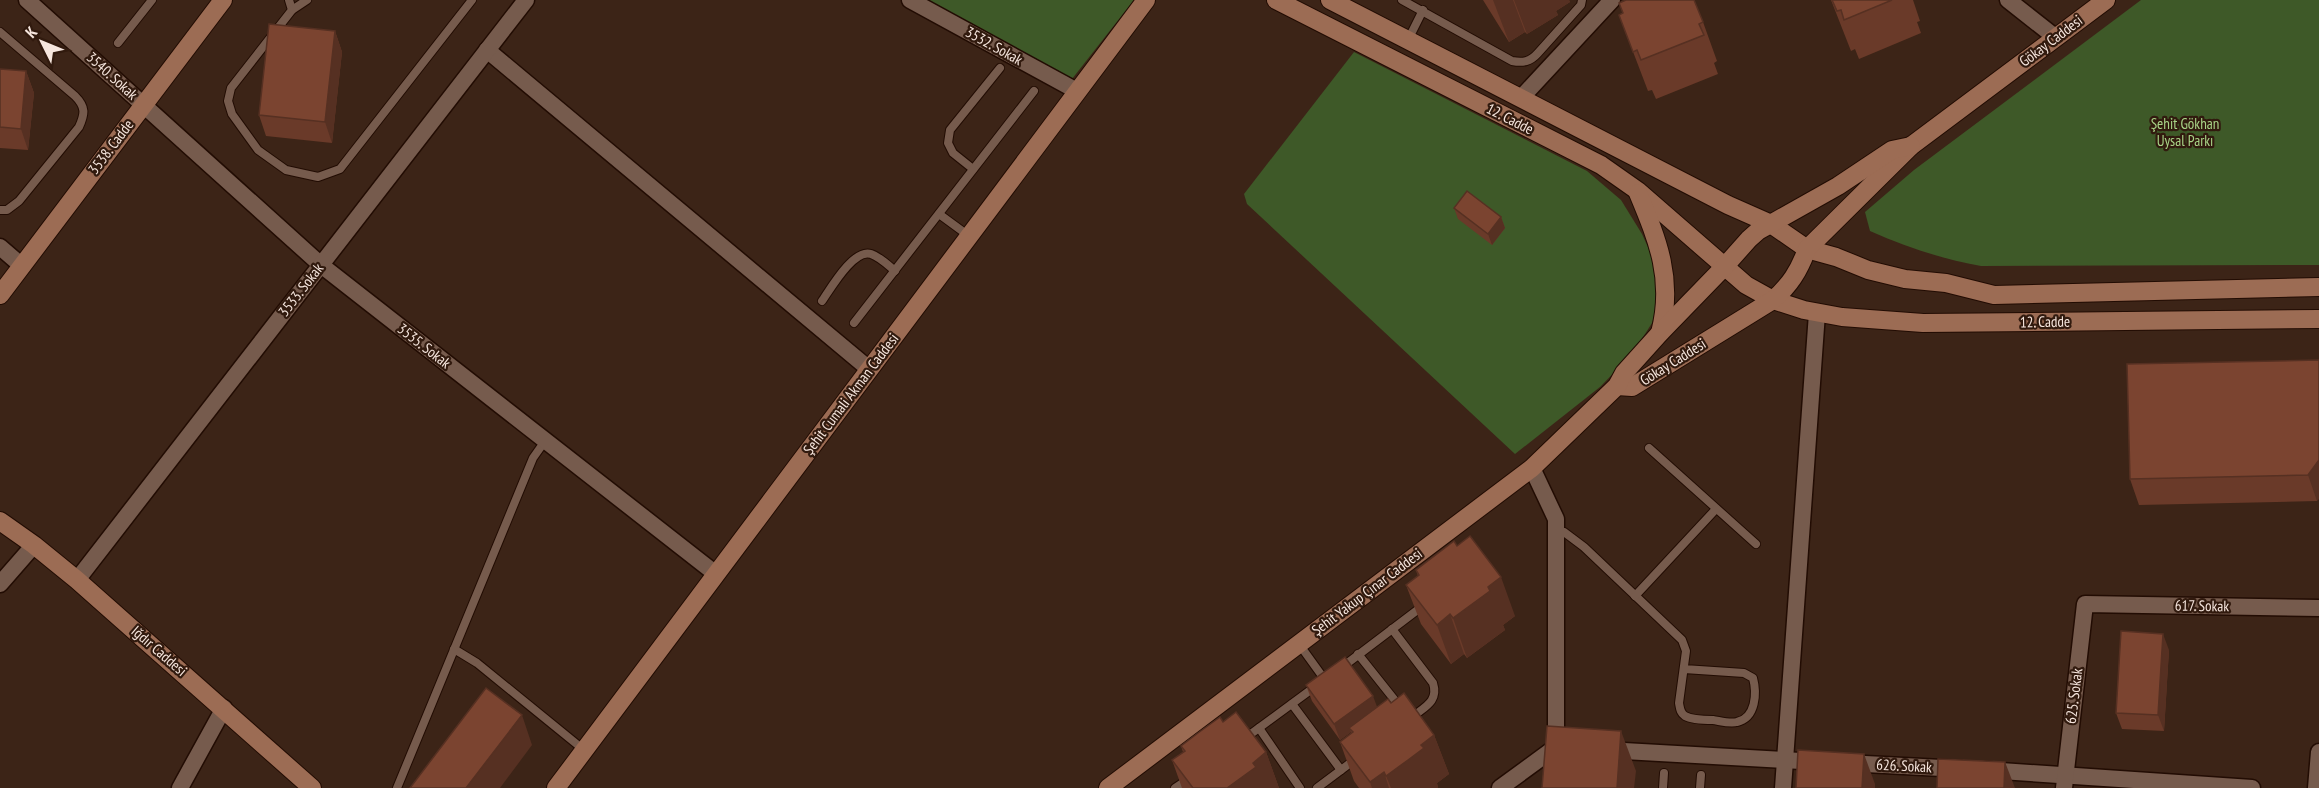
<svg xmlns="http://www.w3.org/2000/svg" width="2319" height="788" font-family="'PT Sans Narrow',sans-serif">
<rect width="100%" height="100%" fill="#3c2417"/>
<g fill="#3e5928">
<polygon points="927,0 1134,0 1072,79"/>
<path d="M2141 0H2319V265L1981 266C1942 259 1906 247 1870 231L1865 212 1914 170Z"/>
<polygon points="1354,52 1587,171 1621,200 1642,234 1657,267 1660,295 1652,323 1633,353 1600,387 1515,454 1247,204 1244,194"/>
</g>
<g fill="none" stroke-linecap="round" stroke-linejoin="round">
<defs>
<g id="lane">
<polyline points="289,0 292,10 231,88 228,101 232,114 258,150 286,170 318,177 340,169 472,0"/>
<path d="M1402 0 1512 61C1523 63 1530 62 1538 53L1581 5 1582 0"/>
<polyline points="292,10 307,0"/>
<path d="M0 32 75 96C86 107 85 114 79 127L19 201 7 210H0"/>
<polyline points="1408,40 1423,10"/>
<polyline points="118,43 152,0"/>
<polyline points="973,169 953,153 948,143 950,130 1000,68"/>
<polyline points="939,214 969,236"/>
<path d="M822 301C831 288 854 248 871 254 880 257 888 265 895 271"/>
<polyline points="854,323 1034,91"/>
<polyline points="1649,448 1756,544"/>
<path d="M1556 531 1564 532 1584 547 1682 640 1686 651 1679 703C1680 708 1680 713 1685 716 1692 720 1704 720 1713 720 1720 721 1730 724 1737 722 1756 718 1757 693 1753 678L1744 673 1684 669"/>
<polyline points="1635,596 1716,509"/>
<path d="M1392 629 1433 683C1439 702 1424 707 1411 718"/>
<polyline points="1299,644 1325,680"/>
<polyline points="454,649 477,663 584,750"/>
<polyline points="1358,654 1401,708"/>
<polyline points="1341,668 1424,605"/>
<polyline points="1292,704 1341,770"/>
<polyline points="1259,728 1300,788"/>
<polyline points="1244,739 1316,686"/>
<polyline points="397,788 533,458 545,441"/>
<polyline points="1175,788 1190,778"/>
<polyline points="1317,788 1357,758"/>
<polyline points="1663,788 1664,773"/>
<polyline points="1700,788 1701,775"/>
</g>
<g id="street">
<polyline points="27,0 321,265 716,574"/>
<polyline points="910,0 1077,91"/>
<polyline points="2008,0 2055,37"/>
<polyline points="487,50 869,369"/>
<polyline points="1521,98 1612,0"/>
<polyline points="0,247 22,266"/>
<polyline points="77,580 526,0"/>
<polyline points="0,584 34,545"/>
<polyline points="1606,750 1820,762"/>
<polyline points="1846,763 1961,769"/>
<polyline points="1986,770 2252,788"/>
<polyline points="180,788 224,708"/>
<polyline points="1500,788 1556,747 1556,519 1532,468"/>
<polyline points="1783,788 1817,313"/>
<polyline points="2064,788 2085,604 2319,608"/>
<polyline points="2316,788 2319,752"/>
</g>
<g id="secondary">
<polyline points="1276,0 1601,165 1638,191 1746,285 1773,300 1804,310 1842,317 1923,323 2319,319"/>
<polyline points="1330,0 1728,205 1771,224 1807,249 1836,257 1868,270 1905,279 1946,283 1994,295 2319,287"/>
<path d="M1638 193C1658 241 1674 280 1660 333"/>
<polyline points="0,295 223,0"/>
<path d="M1617 386 1632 387 1773 300C1790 285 1799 271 1807 249L1911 146 2106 0"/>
<polyline points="0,521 34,545 77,580 312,788"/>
<polyline points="556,788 1146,0"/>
<polyline points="1108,788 1532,468 1617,386 1624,373 1660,333 1725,266 1749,239 1758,231 1838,186 1892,150 1911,146"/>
</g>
</defs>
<use href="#lane" stroke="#220c03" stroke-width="10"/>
<use href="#street" stroke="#220c03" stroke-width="19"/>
<use href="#secondary" stroke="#220c03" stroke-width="20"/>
<use href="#lane" stroke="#765b4d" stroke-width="8"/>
<use href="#street" stroke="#765b4d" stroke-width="16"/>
<use href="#secondary" stroke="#9c6c54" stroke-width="18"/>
</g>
<g fill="#6a3a29">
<polygon points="1483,0 1569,0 1570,2 1556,11 1558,15 1527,34 1525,32 1509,42"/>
<polygon points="1831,0 1913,0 1920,21 1917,22 1921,33 1859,59 1855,49 1851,51"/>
<polygon points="1619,15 1703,22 1717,61 1714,63 1718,74 1656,99 1652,90 1648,91"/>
<polygon points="335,31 342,52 332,143 266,136 259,115"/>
<polygon points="0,69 26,71 34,93 28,150 0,148"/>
<polygon points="1454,208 1501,217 1505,228 1492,245 1458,219"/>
<polygon points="2319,360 2317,501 2139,505 2130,479"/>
<polygon points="1416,570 1515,616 1503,625 1505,630 1467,658 1464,654 1451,664 1421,624 1406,585 1418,576"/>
<polygon points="2169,650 2164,731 2122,729 2116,713"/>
<polygon points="1306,685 1377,707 1391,703 1434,735 1449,774 1437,783 1438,788 1359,788 1354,781 1340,742 1351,733 1351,732 1340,740 1312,701"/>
<polygon points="1181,746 1266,752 1279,788 1182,788 1172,760 1183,752"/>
</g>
<g fill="#563022">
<polygon points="1493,0 1513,0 1525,32 1509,42"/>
<polygon points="1514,0 1569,0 1570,2 1556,11 1558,15 1527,34"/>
<polygon points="335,31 342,52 332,143 325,122"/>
<polygon points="26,71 34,93 28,150 21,129"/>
<polygon points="1501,217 1505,228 1492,245 1488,234"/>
<polygon points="2319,460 2319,499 2317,501 2308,475"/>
<polygon points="1501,577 1515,616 1503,625 1505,630 1467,658 1453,618 1488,587"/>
<polygon points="1450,614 1464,654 1451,664 1437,625"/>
<polygon points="2163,634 2169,650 2164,731 2158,715"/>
<polygon points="1373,696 1379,712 1349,728 1351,732 1340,740 1334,724"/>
<polygon points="522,715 532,745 500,788 466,788"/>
<polygon points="1621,731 1636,771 1634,788 1617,788"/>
<polygon points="1434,735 1449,774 1437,783 1438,788 1391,788 1386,776 1421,745"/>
<polygon points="1266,752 1279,788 1227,788 1253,763"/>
<polygon points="1864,754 1875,784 1875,788 1862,788"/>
<polygon points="2005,762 2015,788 2004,788"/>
<polygon points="1384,772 1389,788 1372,788 1370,782"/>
</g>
<g fill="#7b4430" stroke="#563022" stroke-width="1.5">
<polygon points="1626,0 1694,0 1703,22 1699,24 1704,35 1641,60 1637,50 1633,52 1619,15 1623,13 1619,3"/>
<polygon points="1832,0 1892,0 1844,20 1841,10 1837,11"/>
<polygon points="269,24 335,31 325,122 259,115"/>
<polygon points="0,69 26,71 21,129 0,127"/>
<polygon points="1467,191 1501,217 1488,234 1454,208"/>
<polygon points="2319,360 2319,460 2308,475 2130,479 2127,364"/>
<polygon points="1470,536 1501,577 1488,587 1490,591 1453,618 1450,614 1437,625 1406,585 1419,575 1416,570 1454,541 1457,546"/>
<polygon points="2121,631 2163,634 2158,715 2116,713"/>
<polygon points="1345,657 1373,696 1334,724 1306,685"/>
<polygon points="486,688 522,715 466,788 410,788"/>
<polygon points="1404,693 1434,735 1421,745 1424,748 1408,760 1386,776 1384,772 1370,782 1340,742 1353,732 1349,728 1388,699 1391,703"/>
<polygon points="1236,712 1266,752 1253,763 1256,767 1227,788 1193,788 1172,760 1185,751 1181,746 1198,733 1220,717 1223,722"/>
<polygon points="1547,726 1621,731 1617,788 1542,788"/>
<polygon points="1798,750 1864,754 1862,788 1796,788"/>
<polygon points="1938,759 2005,762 2004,788 1937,788"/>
</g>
<g text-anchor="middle" stroke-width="4.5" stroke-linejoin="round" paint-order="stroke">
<g font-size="15" fill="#f6e6de" stroke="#311a0e">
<text transform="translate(2051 41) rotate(-37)" y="5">Gökay Caddesi</text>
<text transform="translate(994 46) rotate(29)" y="5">3532. Sokak</text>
<text transform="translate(112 76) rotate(42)" y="5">3540. Sokak</text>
<text transform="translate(1510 119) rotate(27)" y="5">12. Cadde</text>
<text transform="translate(111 147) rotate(-53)" y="5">3538. Cadde</text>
<text transform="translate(301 290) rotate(-52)" y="5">3533. Sokak</text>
<text transform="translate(2045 322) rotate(-1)" y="5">12. Cadde</text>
<text transform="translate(424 346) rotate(38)" y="5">3535. Sokak</text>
<text transform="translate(1673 362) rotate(-32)" y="5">Gökay Caddesi</text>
<text transform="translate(851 394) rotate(-53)" y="5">Şehit Cumali Akman Caddesi</text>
<text transform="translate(1367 592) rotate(-37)" y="5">Şehit Yakup Çınar Caddesi</text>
<text transform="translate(2202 606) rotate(1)" y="5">617. Sokak</text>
<text transform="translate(159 651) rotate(41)" y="5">Iğdır Caddesi</text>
<text transform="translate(2074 696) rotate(-83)" y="5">625. Sokak</text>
<text transform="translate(1904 766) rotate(3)" y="5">626. Sokak</text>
</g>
<g font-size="15" fill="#a8d487" stroke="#311a0e">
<text x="2185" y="129">Şehit Gökhan<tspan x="2185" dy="17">Uysal Parkı</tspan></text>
</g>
</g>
<g transform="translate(42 42) rotate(313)" stroke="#311a0e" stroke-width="4.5" paint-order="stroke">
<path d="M0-4.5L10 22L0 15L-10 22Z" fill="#f6e6de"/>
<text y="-9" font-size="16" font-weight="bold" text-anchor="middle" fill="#f6e6de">K</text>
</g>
</svg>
